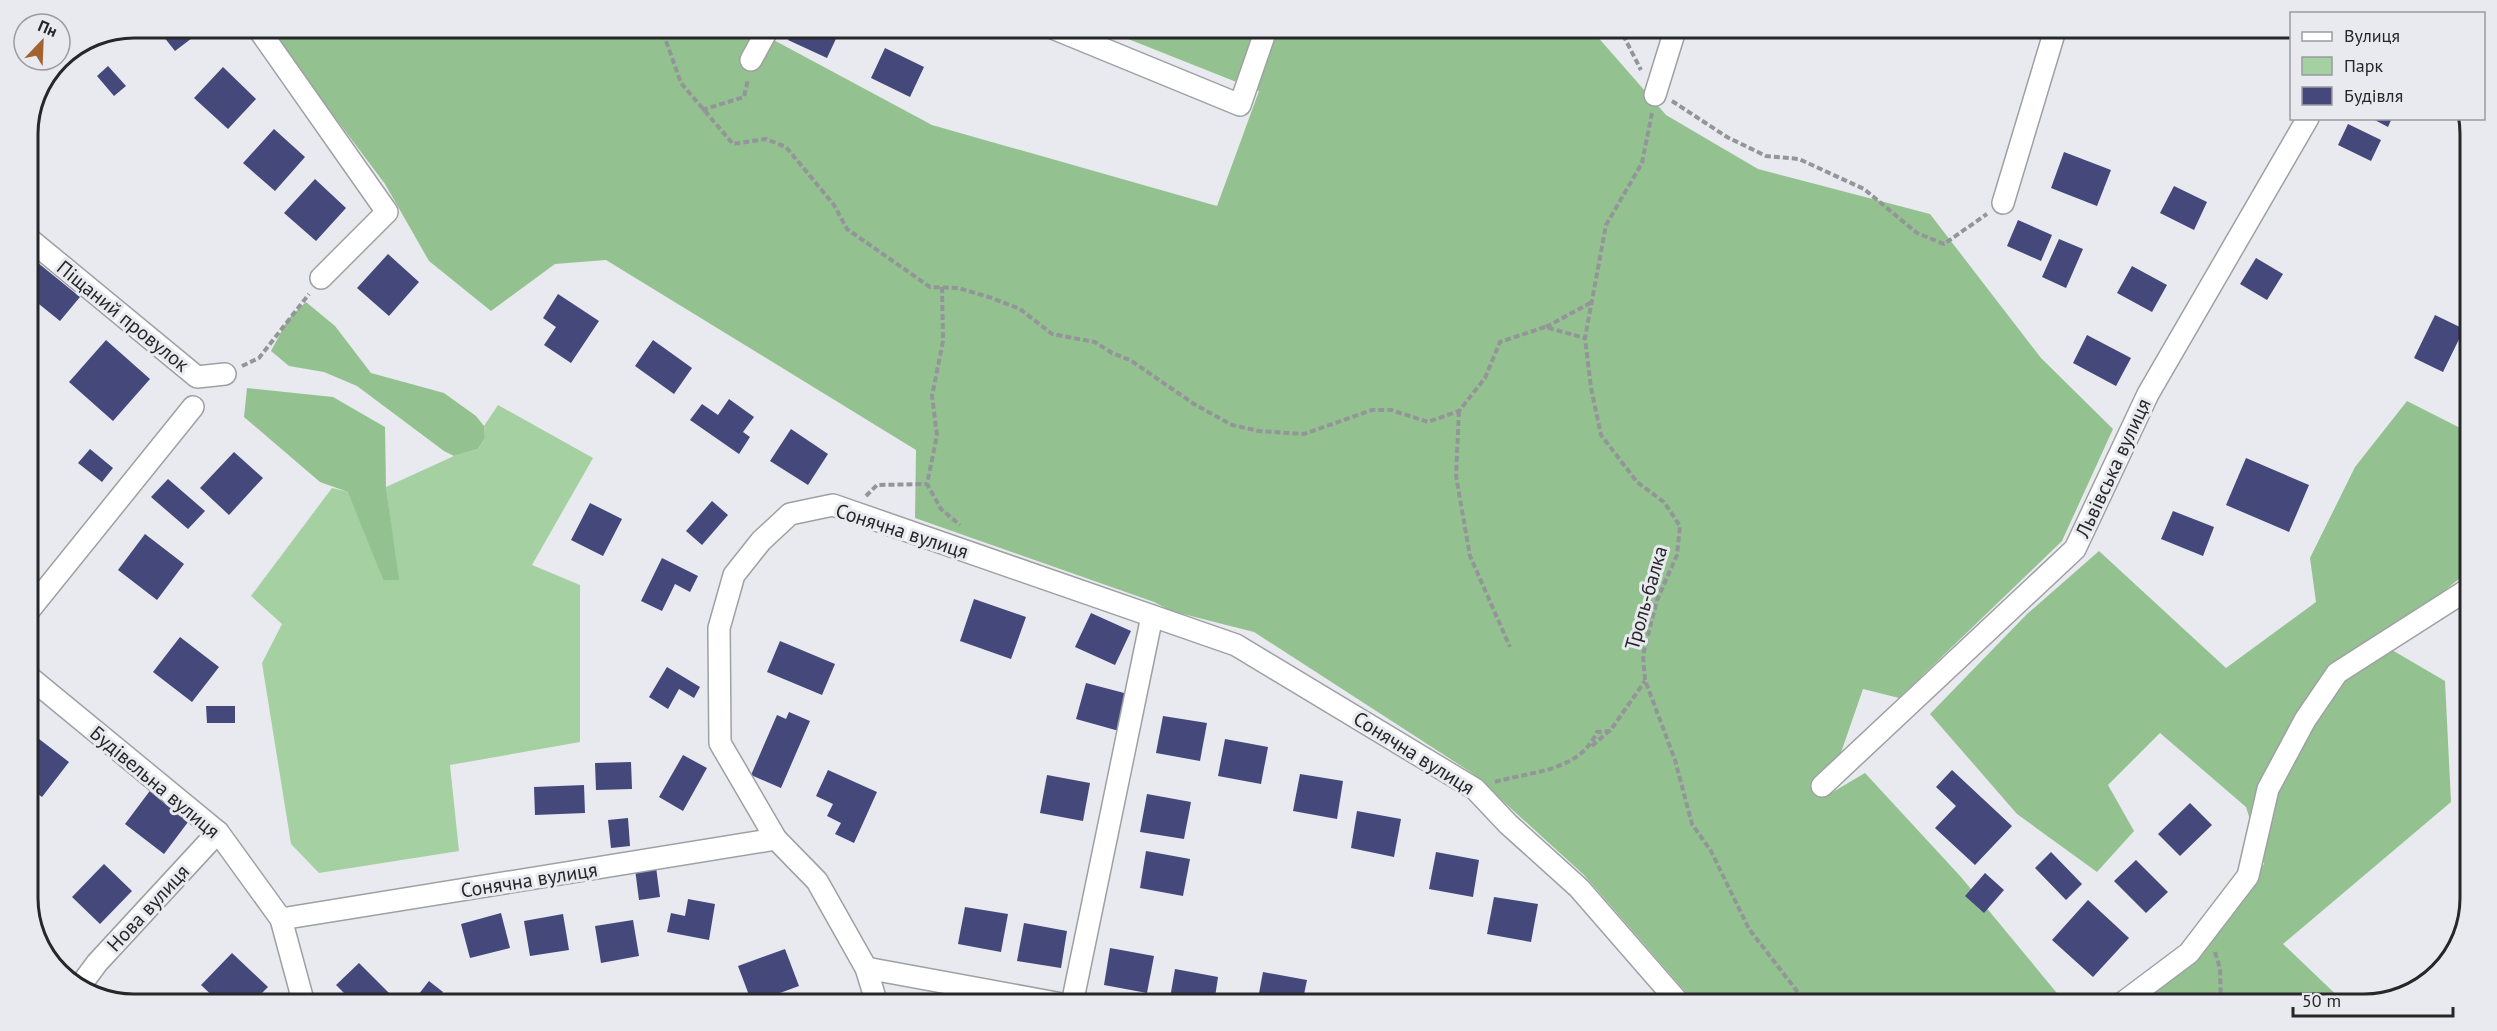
<svg xmlns="http://www.w3.org/2000/svg" width="2497" height="1031" font-family="'PT Sans',sans-serif">
<rect width="100%" height="100%" fill="#e9eaef"/>
<polygon fill="#a5d0a2" points="498,405 593,458 532,565 580,585 580,742 450,765 459,851 319,873 291,844 262,663 282,624 251,596 332,488 349,492 383,580 398,580 386,487 454,456 478,449 485,438 484,426"/>
<g fill="#93c290">
<polygon points="267,27 755,27 757,31 932,125 1217,206 1259,91 1098,27 1589,27 1666,115 1758,169 1930,214 2041,358 2113,429 2062,541 1899,698 1863,689 1826,796 1865,773 1961,877 2066,1004 1696,1004 1584,875 1472,773 1254,632 1171,611 1154,602 915,518 916,450 606,260 555,264 491,311 429,261 385,184"/>
<polygon points="306,302 335,326 371,373 444,393 476,416 484,426 485,438 478,449 454,456 444,451 357,386 324,372 289,366 271,351 288,319"/>
<polygon points="247,388 333,397 385,427 386,487 399,580 383,580 348,492 320,482 244,417"/>
<polygon points="2407,401 2470,433 2470,570 2380,643 2445,681 2451,802 2283,944 2346,1004 2137,1004 2187,965 2264,864 2246,807 2160,733 2108,785 2134,831 2097,872 2017,814 1930,714 2027,614 2099,551 2226,668 2316,602 2310,558 2355,467"/>
</g>
<g fill="#44487b">
<polygon points="156,27 190,27 196,35 175,51"/>
<polygon points="794,27 838,27 841,28 827,58 788,40"/>
<polygon points="929,27 959,27 953,38"/>
<polygon points="885,48 924,67 910,97 871,78"/>
<polygon points="108,66 126,86 114,96 97,76"/>
<polygon points="223,67 256,99 228,129 194,98"/>
<polygon points="2371,118 2392,118 2388,127"/>
<polygon points="2348,124 2381,140 2371,161 2338,145"/>
<polygon points="274,129 305,157 275,191 243,163"/>
<polygon points="2064,152 2111,170 2097,206 2051,188"/>
<polygon points="315,179 346,208 316,241 284,213"/>
<polygon points="2174,186 2207,202 2194,230 2160,213"/>
<polygon points="2018,220 2052,235 2041,261 2007,246"/>
<polygon points="2059,239 2083,249 2066,288 2042,277"/>
<polygon points="27,254 80,297 60,321 29,296 27,298"/>
<polygon points="388,254 419,282 389,316 357,288"/>
<polygon points="2256,258 2283,274 2267,300 2240,284"/>
<polygon points="2132,266 2167,285 2152,312 2117,293"/>
<polygon points="558,294 599,321 571,363 544,345 556,327 543,318"/>
<polygon points="2435,315 2464,329 2443,372 2414,358"/>
<polygon points="2087,335 2131,358 2116,386 2073,363"/>
<polygon points="106,340 150,379 113,421 69,382"/>
<polygon points="653,340 692,368 674,394 635,366"/>
<polygon points="729,399 754,417 743,432 750,437 739,454 690,420 702,404 718,415"/>
<polygon points="791,429 828,454 808,485 770,461"/>
<polygon points="90,449 113,468 102,482 78,463"/>
<polygon points="234,452 263,478 229,515 200,488"/>
<polygon points="2246,458 2309,485 2289,532 2226,505"/>
<polygon points="168,479 205,511 188,529 151,497"/>
<polygon points="712,501 728,515 702,545 686,531"/>
<polygon points="590,503 622,519 603,556 571,540"/>
<polygon points="2173,511 2214,527 2203,556 2161,539"/>
<polygon points="145,534 184,564 157,600 118,570"/>
<polygon points="662,558 698,576 690,592 675,584 662,611 641,601"/>
<polygon points="974,599 1026,617 1011,659 960,641"/>
<polygon points="1091,613 1131,631 1115,665 1075,647"/>
<polygon points="180,637 219,667 192,702 153,672"/>
<polygon points="780,641 835,664 822,695 767,672"/>
<polygon points="667,667 700,687 694,698 679,689 668,709 649,697"/>
<polygon points="1086,683 1128,694 1119,731 1076,719"/>
<polygon points="206,706 235,706 235,723 207,723"/>
<polygon points="789,712 810,721 781,788 751,775 777,715 786,719"/>
<polygon points="1163,716 1207,723 1200,761 1156,753"/>
<polygon points="30,732 69,762 42,797 27,786 27,735"/>
<polygon points="1225,739 1268,747 1261,784 1218,776"/>
<polygon points="683,755 707,768 683,811 659,797"/>
<polygon points="631,762 632,789 596,790 595,763"/>
<polygon points="828,770 877,792 854,843 835,834 841,823 827,816 833,804 816,796"/>
<polygon points="1952,770 2012,826 1975,865 1935,828 1956,806 1936,787"/>
<polygon points="1300,774 1343,781 1337,819 1293,811"/>
<polygon points="1047,775 1090,783 1083,821 1040,813"/>
<polygon points="584,785 585,813 535,815 534,787"/>
<polygon points="152,788 191,818 164,854 125,824"/>
<polygon points="1147,794 1191,802 1184,839 1140,832"/>
<polygon points="2190,803 2212,825 2180,856 2158,834"/>
<polygon points="1357,811 1401,819 1394,857 1351,848"/>
<polygon points="628,818 630,846 611,848 608,820"/>
<polygon points="1146,851 1190,859 1183,896 1140,888"/>
<polygon points="1436,852 1479,860 1473,897 1429,889"/>
<polygon points="2051,852 2082,884 2066,900 2035,868"/>
<polygon points="2136,860 2168,892 2146,913 2114,881"/>
<polygon points="104,864 132,891 100,924 72,897"/>
<polygon points="656,867 660,897 639,900 635,869"/>
<polygon points="1985,873 2004,890 1984,913 1965,896"/>
<polygon points="1494,897 1538,904 1531,942 1487,934"/>
<polygon points="688,899 715,904 709,940 667,932 671,913 685,916"/>
<polygon points="2088,900 2129,938 2093,977 2052,940"/>
<polygon points="965,907 1008,914 1001,952 958,944"/>
<polygon points="501,913 510,948 470,958 461,924"/>
<polygon points="563,914 569,950 530,956 524,921"/>
<polygon points="633,920 639,956 601,963 595,926"/>
<polygon points="1024,923 1067,931 1061,968 1017,961"/>
<polygon points="1110,948 1154,956 1147,993 1104,985"/>
<polygon points="785,949 799,986 752,1003 738,966"/>
<polygon points="232,953 268,987 251,1004 221,1004 201,985"/>
<polygon points="359,963 392,996 384,1004 355,1004 336,985"/>
<polygon points="1175,969 1218,977 1214,1004 1169,1004"/>
<polygon points="1263,972 1307,980 1302,1004 1257,1004"/>
<polygon points="429,981 443,992 434,1004 411,1004"/>
</g>
<g fill="none" stroke-linecap="round" stroke-linejoin="round">
<defs>
<g id="minor">
<polyline points="257,27 387,212 321,278"/>
<polyline points="1050,27 1240,105 1267,27"/>
<polyline points="751,60 769,27"/>
<polyline points="1655,95 1676,27"/>
<polyline points="2003,203 2056,27"/>
<polyline points="27,237 197,377 225,374"/>
<polyline points="27,613 193,407"/>
<polyline points="27,675 218,832 281,919 304,1004"/>
<polyline points="1822,786 2075,549 2148,394 2308,118"/>
<polyline points="281,919 776,839"/>
<polyline points="866,968 1062,1004"/>
<polyline points="80,986 97,963 218,832"/>
<polyline points="877,1004 866,968 817,881 776,839 720,743 719,628 734,575 761,541 790,514 833,505 1236,645 1475,789 1508,824 1579,888 1680,1004"/>
<polyline points="1072,1004 1152,616"/>
<polyline points="2121,1004 2189,953 2248,876 2268,789 2305,720 2337,673 2470,588"/>
</g>
</defs>
<use href="#minor" stroke="#9fa0a4" stroke-width="24"/>
<g stroke="#949599" stroke-width="4" stroke-dasharray="6 3" stroke-linecap="butt">
<polyline points="655,27 666,41 681,83 733,144 766,139 786,147 834,205 847,229 930,287 958,288 989,297 1020,309 1052,334 1095,342 1112,353 1130,360 1194,404 1232,425 1259,431 1304,434 1372,410 1391,410 1428,422 1459,411 1485,378 1500,342 1545,327 1585,338"/>
<polyline points="1619,27 1641,70"/>
<polyline points="1672,101 1727,137 1766,156 1799,159 1864,189 1917,233 1944,244 1987,214"/>
<polyline points="702,110 744,97 748,79"/>
<polyline points="1652,113 1642,163 1606,225 1585,338 1591,388 1601,435 1637,482 1664,502 1680,526 1677,555 1657,600 1643,655 1645,680 1675,760 1692,824 1711,851 1749,929 1807,1004"/>
<polyline points="942,287 943,341 932,396 937,435 927,484 941,509 960,525"/>
<polyline points="1546,327 1592,302"/>
<polyline points="242,366 259,358 309,294"/>
<polyline points="1459,411 1456,476 1470,556 1510,647"/>
<polyline points="866,496 877,485 927,484"/>
<polyline points="1592,746 1609,731"/>
<path d="M1495 782C1532 771 1579 772 1597 732L1610 731 1645 681"/>
<polyline points="2215,952 2220,968 2221,1004"/>
</g>
<use href="#minor" stroke="#fff" stroke-width="21"/>
</g>
<g text-anchor="middle" stroke-width="6" stroke-linejoin="round" paint-order="stroke">
<g font-size="20" fill="#272729" stroke="#e9eaef">
<text transform="translate(123 316) rotate(39)" y="7">Піщаний провулок</text>
<text transform="translate(2113 468) rotate(-65)" y="7">Львівська вулиця</text>
<text transform="translate(902 531) rotate(18)" y="7">Сонячна вулиця</text>
<text transform="translate(1646 598) rotate(-74)" y="7">Троль-балка</text>
<text transform="translate(1414 753) rotate(32)" y="7">Сонячна вулиця</text>
<text transform="translate(155 782) rotate(40)" y="7">Будівельна вулиця</text>
<text transform="translate(529 880) rotate(-9)" y="7">Сонячна вулиця</text>
<text transform="translate(148 908) rotate(-47)" y="7">Нова вулиця</text>
</g>
</g>
<path d="M0 0H2497V1031H0ZM134 38H2364A96 96 0 0 1 2460 134V898A96 96 0 0 1 2364 994H134A96 96 0 0 1 38 898V134A96 96 0 0 1 134 38Z" fill="#e9eaef" fill-rule="evenodd"/>
<path fill="none" stroke="#272729" stroke-width="3" d="M134 38H2364A96 96 0 0 1 2460 134V898A96 96 0 0 1 2364 994H134A96 96 0 0 1 38 898V134A96 96 0 0 1 134 38Z"/>
<rect x="2290" y="12" width="195" height="108" fill="#e9eaef" stroke="#9b9ca0" stroke-width="1.5"/>
<rect x="2302" y="32" width="30" height="9" fill="#ffffff" stroke="#9b9ca0" stroke-width="1.5"/>
<text x="2344" y="42" font-size="18" fill="#272729">Вулиця</text>
<rect x="2302" y="57" width="30" height="18" fill="#a5d0a2" stroke="#9b9ca0" stroke-width="1.5"/>
<text x="2344" y="72" font-size="18" fill="#272729">Парк</text>
<rect x="2302" y="87" width="30" height="18" fill="#44487b" stroke="#9b9ca0" stroke-width="1.5"/>
<text x="2344" y="102" font-size="18" fill="#272729">Будівля</text>
<g transform="translate(42 42) rotate(23)"><circle r="28" fill="#e9eaef" stroke="#9b9ca0" stroke-width="1.5"/>
<path d="M0-4.5L10 22L0 15L-10 22Z" fill="#a4632e"/>
<text y="-9" font-size="16" font-weight="bold" text-anchor="middle" fill="#272729">Пн</text>
</g>
<path d="M2293 1007v9h160v-9" fill="none" stroke="#272729" stroke-width="3"/>
<text x="2302" y="1007" font-size="18" fill="#272729" stroke="#e9eaef" stroke-width="4.5" paint-order="stroke">50 m</text>
</svg>
